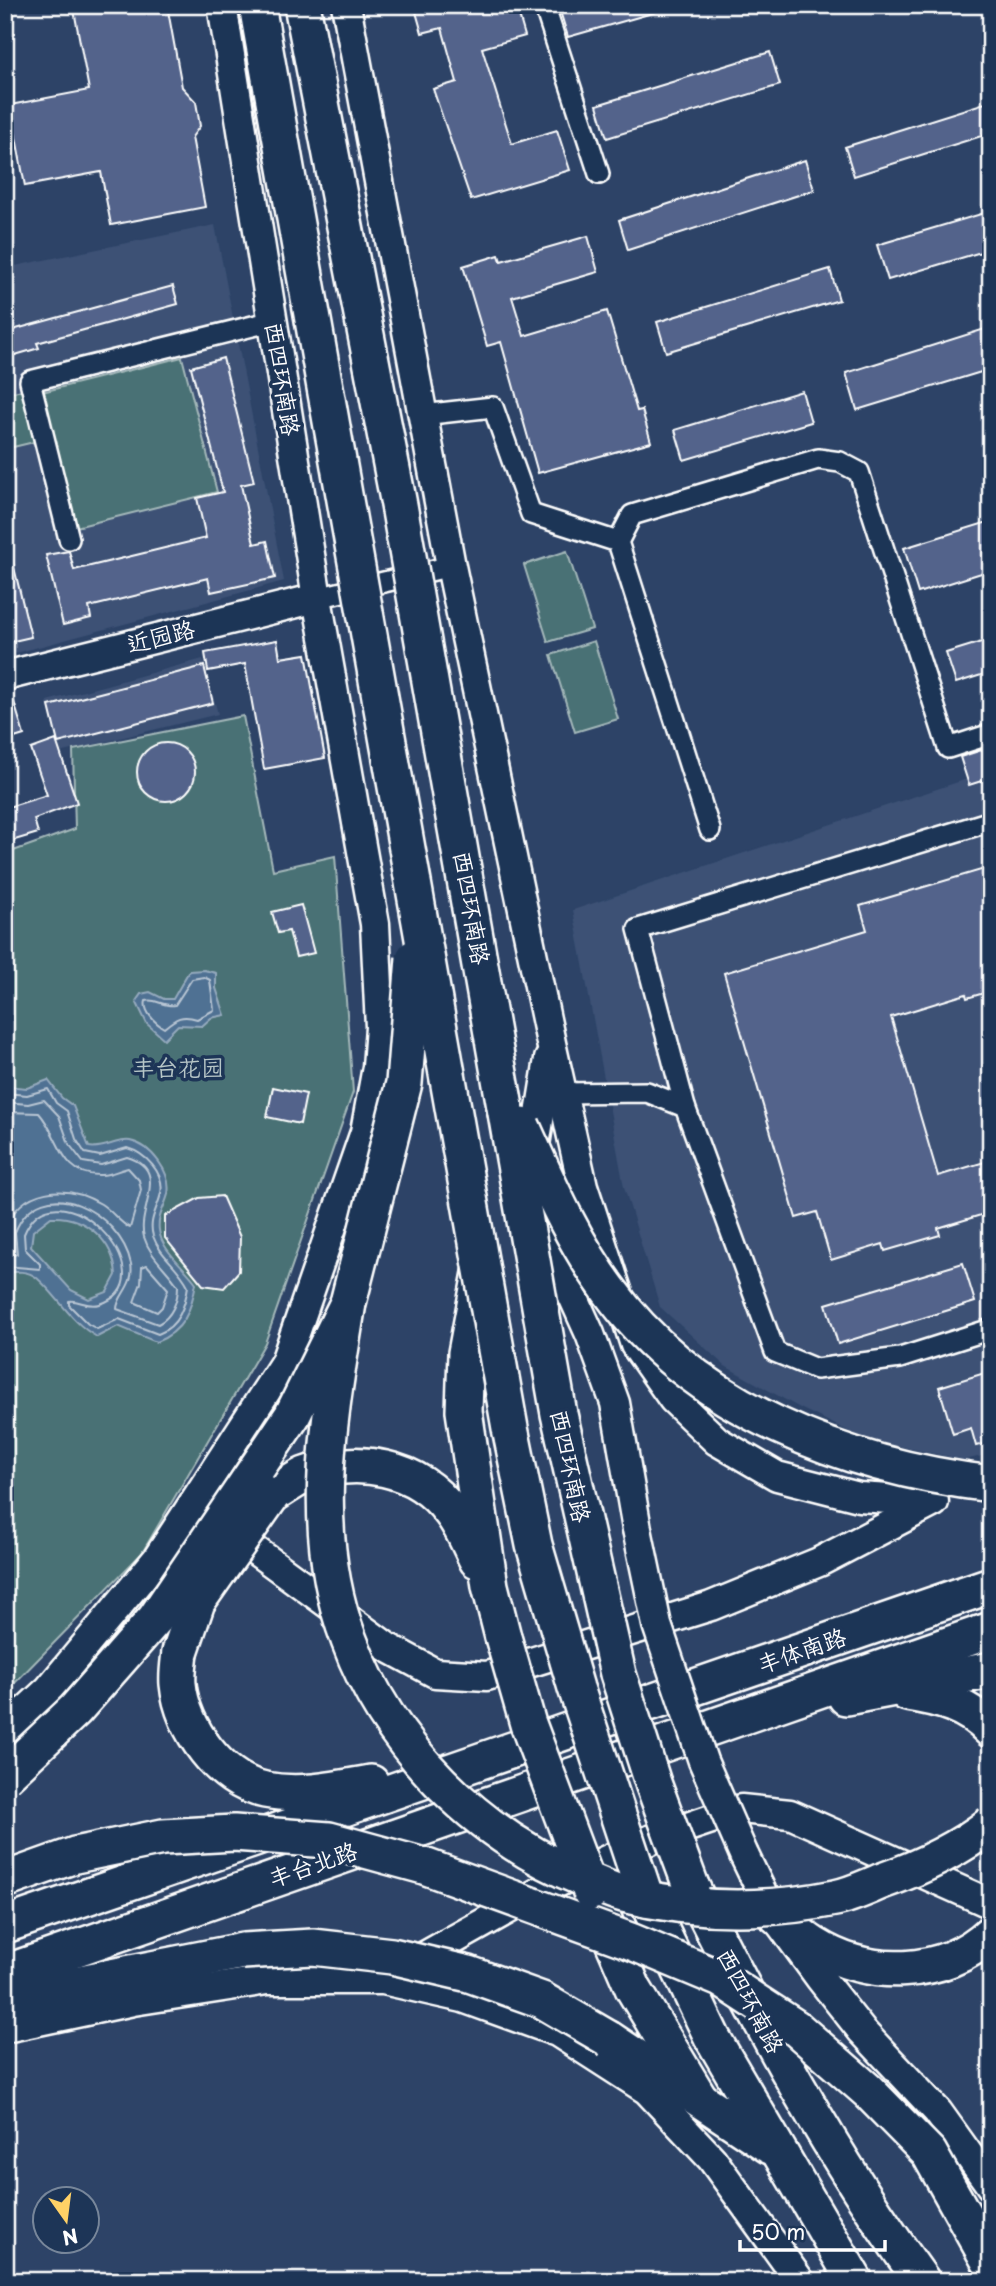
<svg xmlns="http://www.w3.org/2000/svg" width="996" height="2286" font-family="'Playpen Sans','LXGW WenKai TC',sans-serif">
<rect width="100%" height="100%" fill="#2d4367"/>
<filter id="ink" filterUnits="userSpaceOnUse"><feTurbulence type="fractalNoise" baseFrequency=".0143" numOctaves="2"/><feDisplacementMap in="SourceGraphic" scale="14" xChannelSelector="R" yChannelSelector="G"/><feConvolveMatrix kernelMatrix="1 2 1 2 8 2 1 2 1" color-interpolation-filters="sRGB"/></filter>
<g filter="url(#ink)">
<g fill="#3c5175">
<polygon points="215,225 284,581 5,656 5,268"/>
<polygon points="203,659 218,714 59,753 47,701"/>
<polygon points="991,771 991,1454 964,1460 865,1439 800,1408 725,1366 660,1307 624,1187 573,910"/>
</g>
<g fill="#4a7174" stroke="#a4b8ba" stroke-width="2">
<polygon points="182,357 217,492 76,527 42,392"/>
<polygon points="22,390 34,442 5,449 5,394"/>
<polygon points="567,551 592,629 548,642 524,565"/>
<polygon points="594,641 618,719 575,732 551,655"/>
<polygon points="243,716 273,870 335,856 353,1092 265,1343 142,1553 5,1693 5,854 75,829 73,750"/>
</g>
<g fill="#4f7193" stroke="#95aabe" stroke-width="2" fill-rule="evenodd">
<polygon points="204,970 216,973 216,988 225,1015 211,1018 202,1026 178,1025 164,1039 147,1024 136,1001 141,994 150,992 164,999 173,999 189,971"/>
<path d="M48 1080 62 1098 73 1106 89 1147C103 1150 117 1139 130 1141 151 1145 172 1173 168 1194 165 1207 157 1216 159 1230 161 1250 185 1267 196 1283 191 1311 184 1331 156 1342L118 1326 97 1337C70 1322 59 1297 37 1278 29 1271 15 1270 5 1274V1086L27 1088ZM51 1217C85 1215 114 1241 116 1275L107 1292 89 1299 71 1290 31 1246 33 1231Z"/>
</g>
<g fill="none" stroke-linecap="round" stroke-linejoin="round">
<g stroke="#b9c6d4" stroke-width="2">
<path d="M204 977 210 980 214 1010 197 1019C182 1014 176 1018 164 1028 155 1023 143 1011 146 1001 155 998 164 1007 175 1005L192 979Z"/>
<path d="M5 1093 27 1095 48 1089 56 1103 67 1111 76 1139 85 1153 100 1156 127 1148C145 1153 165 1173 161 1193 158 1208 148 1220 153 1236 160 1256 179 1267 188 1286 185 1306 179 1326 158 1334L119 1319 97 1329 88 1324 69 1305V1301C78 1299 88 1308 100 1304 174 1280 56 1155 24 1234L25 1249 40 1264V1269L5 1266"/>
<path d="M5 1102 28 1104 44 1100 59 1116 69 1144 83 1162 101 1165 127 1157C172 1170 136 1210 144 1237 150 1257 167 1269 178 1286 178 1301 172 1317 158 1324L117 1309C117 1295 135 1286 131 1264 121 1213 41 1168 15 1232L17 1254 5 1257"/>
<path d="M5 1112 39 1113C60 1136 60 1177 101 1175 110 1175 119 1170 128 1168L139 1180 141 1190 130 1228C120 1223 112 1211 101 1204 66 1183 21 1187 5 1229"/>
<polygon points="147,1265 168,1289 162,1307 157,1312 134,1302 141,1283 142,1267"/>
</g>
</g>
<g fill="#52648b" stroke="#fff" stroke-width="2">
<polygon points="73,5 167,5 182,87 196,102 200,126 192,137 205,207 111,225 101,172 25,186 10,105 89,90"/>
<polygon points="439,5 516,5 525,36 482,48 512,144 557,130 570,170 471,200 433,89 457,82 442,28 422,33 416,12"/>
<polygon points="568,5 662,5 663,10 568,37 559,8"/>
<polygon points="770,52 780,85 607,138 597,105"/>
<polygon points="991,101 991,133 854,176 845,147"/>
<polygon points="805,160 814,190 628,250 619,220"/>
<polygon points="991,211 991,249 888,280 877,245"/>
<polygon points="588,236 598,272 512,297 524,336 607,311 637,411 642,410 651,442 538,473 501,342 487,346 463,266 499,255 501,261"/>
<polygon points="830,269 839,300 666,352 657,322"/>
<polygon points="173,286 178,304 37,343 39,348 5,358 5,332"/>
<polygon points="991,327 991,369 857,410 846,373"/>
<polygon points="223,358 254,482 241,485 254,544 267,541 275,578 211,592 208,578 89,607 91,618 63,625 46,555 69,551 74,570 206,538 197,498 223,492 191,367"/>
<polygon points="802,391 811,422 684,460 675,430"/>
<polygon points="991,521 991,570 918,593 904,548"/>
<polygon points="11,555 31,637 5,643 5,556"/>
<polygon points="991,639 991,672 956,683 946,653"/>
<polygon points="277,640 280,658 306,654 325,758 264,769 245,664 208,671 205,653"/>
<polygon points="204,666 213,703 58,743 49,706"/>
<polygon points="5,692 11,692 24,735 5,741"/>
<polygon points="56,740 77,803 34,819 38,833 5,843 5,808 47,795 31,749"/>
<circle cx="166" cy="772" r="29"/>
<polygon points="991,747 991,778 969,785 960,757"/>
<polygon points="991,867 991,991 967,998 966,994 891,1017 938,1176 991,1160 991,1212 938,1228 940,1235 885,1251 883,1244 831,1260 817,1212 796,1218 724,973 867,930 860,906"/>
<polygon points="301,905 314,953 296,957 289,931 278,933 272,912"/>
<polygon points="273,1087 306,1094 300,1124 267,1117"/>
<polygon points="222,1196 240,1237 239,1271 224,1288 203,1285 165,1238 165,1216 199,1198"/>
<polygon points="963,1263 975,1302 838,1344 826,1304"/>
<polygon points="991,1371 991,1442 976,1446 971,1428 953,1434 939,1387"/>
</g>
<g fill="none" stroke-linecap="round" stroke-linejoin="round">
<defs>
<g id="street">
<polyline points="544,5 599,174"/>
<polyline points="422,415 493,407 531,514 618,542 710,830"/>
<polyline points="69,539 30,381 273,321"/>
<polyline points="618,542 632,515 818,459 840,462 859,472 948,748 991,734"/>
<polyline points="317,598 451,566"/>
<polyline points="562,1093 647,1092 685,1107 775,1352 816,1369 900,1358 991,1329"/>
<polyline points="685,1107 638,929 991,821"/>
</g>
<g id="secondary">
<polyline points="346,5 451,566 551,1043 583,1186 635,1345 673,1399 717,1441 777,1476 859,1497 934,1502"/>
<polyline points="5,676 317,598"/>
<polyline points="533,1157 549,1059"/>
<polyline points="530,1201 590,1334 615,1403 637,1529"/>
<polyline points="226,1529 387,1647 435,1673 487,1676 711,1606 819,1562 932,1503"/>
<polyline points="5,1730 49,1689 157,1559 285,1362 365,1132 377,1067 380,1027 375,924 317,598 222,5"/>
<polyline points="744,1855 771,1911 820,1978 862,2031 938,2112 991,2186"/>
<polyline points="407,1966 548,1887 652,1839 741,1809 790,1814 991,1904"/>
<polyline points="5,2028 133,2001 267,1980 383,1980 463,1998 557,2032 647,2090 712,2159 800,2281"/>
</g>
<g id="highway">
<polyline points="481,1273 466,1353 464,1411 490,1586 503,1637"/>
<path d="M272 1495C283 1489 294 1480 305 1475 357 1456 417 1465 451 1512 462 1526 469 1544 477 1560"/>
<path d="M180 1652C179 1662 177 1674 178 1684 182 1728 220 1781 265 1790 300 1797 337 1789 371 1783"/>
<path d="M907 1693C939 1698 968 1705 991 1730"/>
<polyline points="846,1697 991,1670"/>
<path d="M691 1886C759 2022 832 2157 922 2281"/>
<polyline points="646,1899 712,2037 855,2281"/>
<path d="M771 1911C785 1922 799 1936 814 1945 868 1979 943 1978 991 1933"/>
<polyline points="602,1916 633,1988 700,2099"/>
<polyline points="5,1925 991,1585"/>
<polyline points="5,1973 991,1630"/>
<polyline points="5,1998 243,1951"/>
<polyline points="609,2039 770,2146"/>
</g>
</defs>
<use href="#street" stroke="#fff" stroke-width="24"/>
<use href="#secondary" stroke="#fff" stroke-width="33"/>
<use href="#highway" stroke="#fff" stroke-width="40"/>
<use href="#street" stroke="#1d3557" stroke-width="19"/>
<use href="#secondary" stroke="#1d3557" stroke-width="28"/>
<use href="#highway" stroke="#1d3557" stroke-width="35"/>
<defs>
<polyline id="secondary-bridge" points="637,1529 657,1625 703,1761 744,1855"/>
<g id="highway-bridge">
<polyline points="257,5 510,1428 534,1545 576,1688 646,1899"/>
<polyline points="302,5 399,505 559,1414 618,1674 653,1783 691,1886"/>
<path d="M522 1126C548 1183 572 1240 609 1290 695 1410 849 1467 991 1484"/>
<path d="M348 1303C330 1415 307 1529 349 1640 388 1746 477 1835 582 1878 595 1883 609 1890 623 1894 692 1911 765 1912 835 1898 851 1895 867 1887 882 1881 919 1868 959 1849 991 1824"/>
<polyline points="503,1637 528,1724 591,1892"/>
<polyline points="180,1652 197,1602 272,1495"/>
<polyline points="5,1776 75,1710 155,1619 292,1416 348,1303 404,1083 414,958"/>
<polyline points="5,1880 75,1855 163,1837 234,1833 329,1840 424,1866 630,1941 721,1979 796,2028 868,2091 929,2153 991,2264"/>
<polyline points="243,1951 313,1947 392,1956 469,1974 542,2000 609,2039"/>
</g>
</defs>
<use href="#secondary-bridge" stroke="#fff" stroke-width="33" stroke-linecap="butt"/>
<use href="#highway-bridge" stroke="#fff" stroke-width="40" stroke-linecap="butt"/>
<use href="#secondary-bridge" stroke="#1d3557" stroke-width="28"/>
<use href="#highway-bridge" stroke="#1d3557" stroke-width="35"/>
</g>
</g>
<g text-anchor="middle" stroke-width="7" stroke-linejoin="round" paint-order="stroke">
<g font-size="23" fill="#fff" stroke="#1d3557">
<text transform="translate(282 379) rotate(81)" y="8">西四环南路</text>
<text transform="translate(161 637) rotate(-14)" y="8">近园路</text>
<text transform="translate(471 908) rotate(80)" y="8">西四环南路</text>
<text transform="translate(570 1466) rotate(78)" y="8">西四环南路</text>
<text transform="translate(802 1651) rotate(-19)" y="8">丰体南路</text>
<text transform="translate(313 1865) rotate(-19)" y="8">丰台北路</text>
<text transform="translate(750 2001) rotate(62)" y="8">西四环南路</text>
</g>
<g font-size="23" fill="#b7c6c7" stroke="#1d3557">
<text x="178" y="1076">丰台花园</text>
</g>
</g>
<rect width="996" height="2286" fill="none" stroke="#1d3557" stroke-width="28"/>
<rect x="14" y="14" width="968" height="2258" fill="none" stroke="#fff" stroke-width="2.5" filter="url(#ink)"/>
<g transform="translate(66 2220) rotate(166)"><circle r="33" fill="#1d3557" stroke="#77869a" stroke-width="2"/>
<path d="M0-5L12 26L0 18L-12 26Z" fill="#ffd166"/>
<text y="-10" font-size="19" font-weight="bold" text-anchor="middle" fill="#ffffff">N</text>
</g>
<path d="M740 2240v10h145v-10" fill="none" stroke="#ffffff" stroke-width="3.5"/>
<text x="751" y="2240" font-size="21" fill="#ffffff" stroke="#1d3557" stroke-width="5" paint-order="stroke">50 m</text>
</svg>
